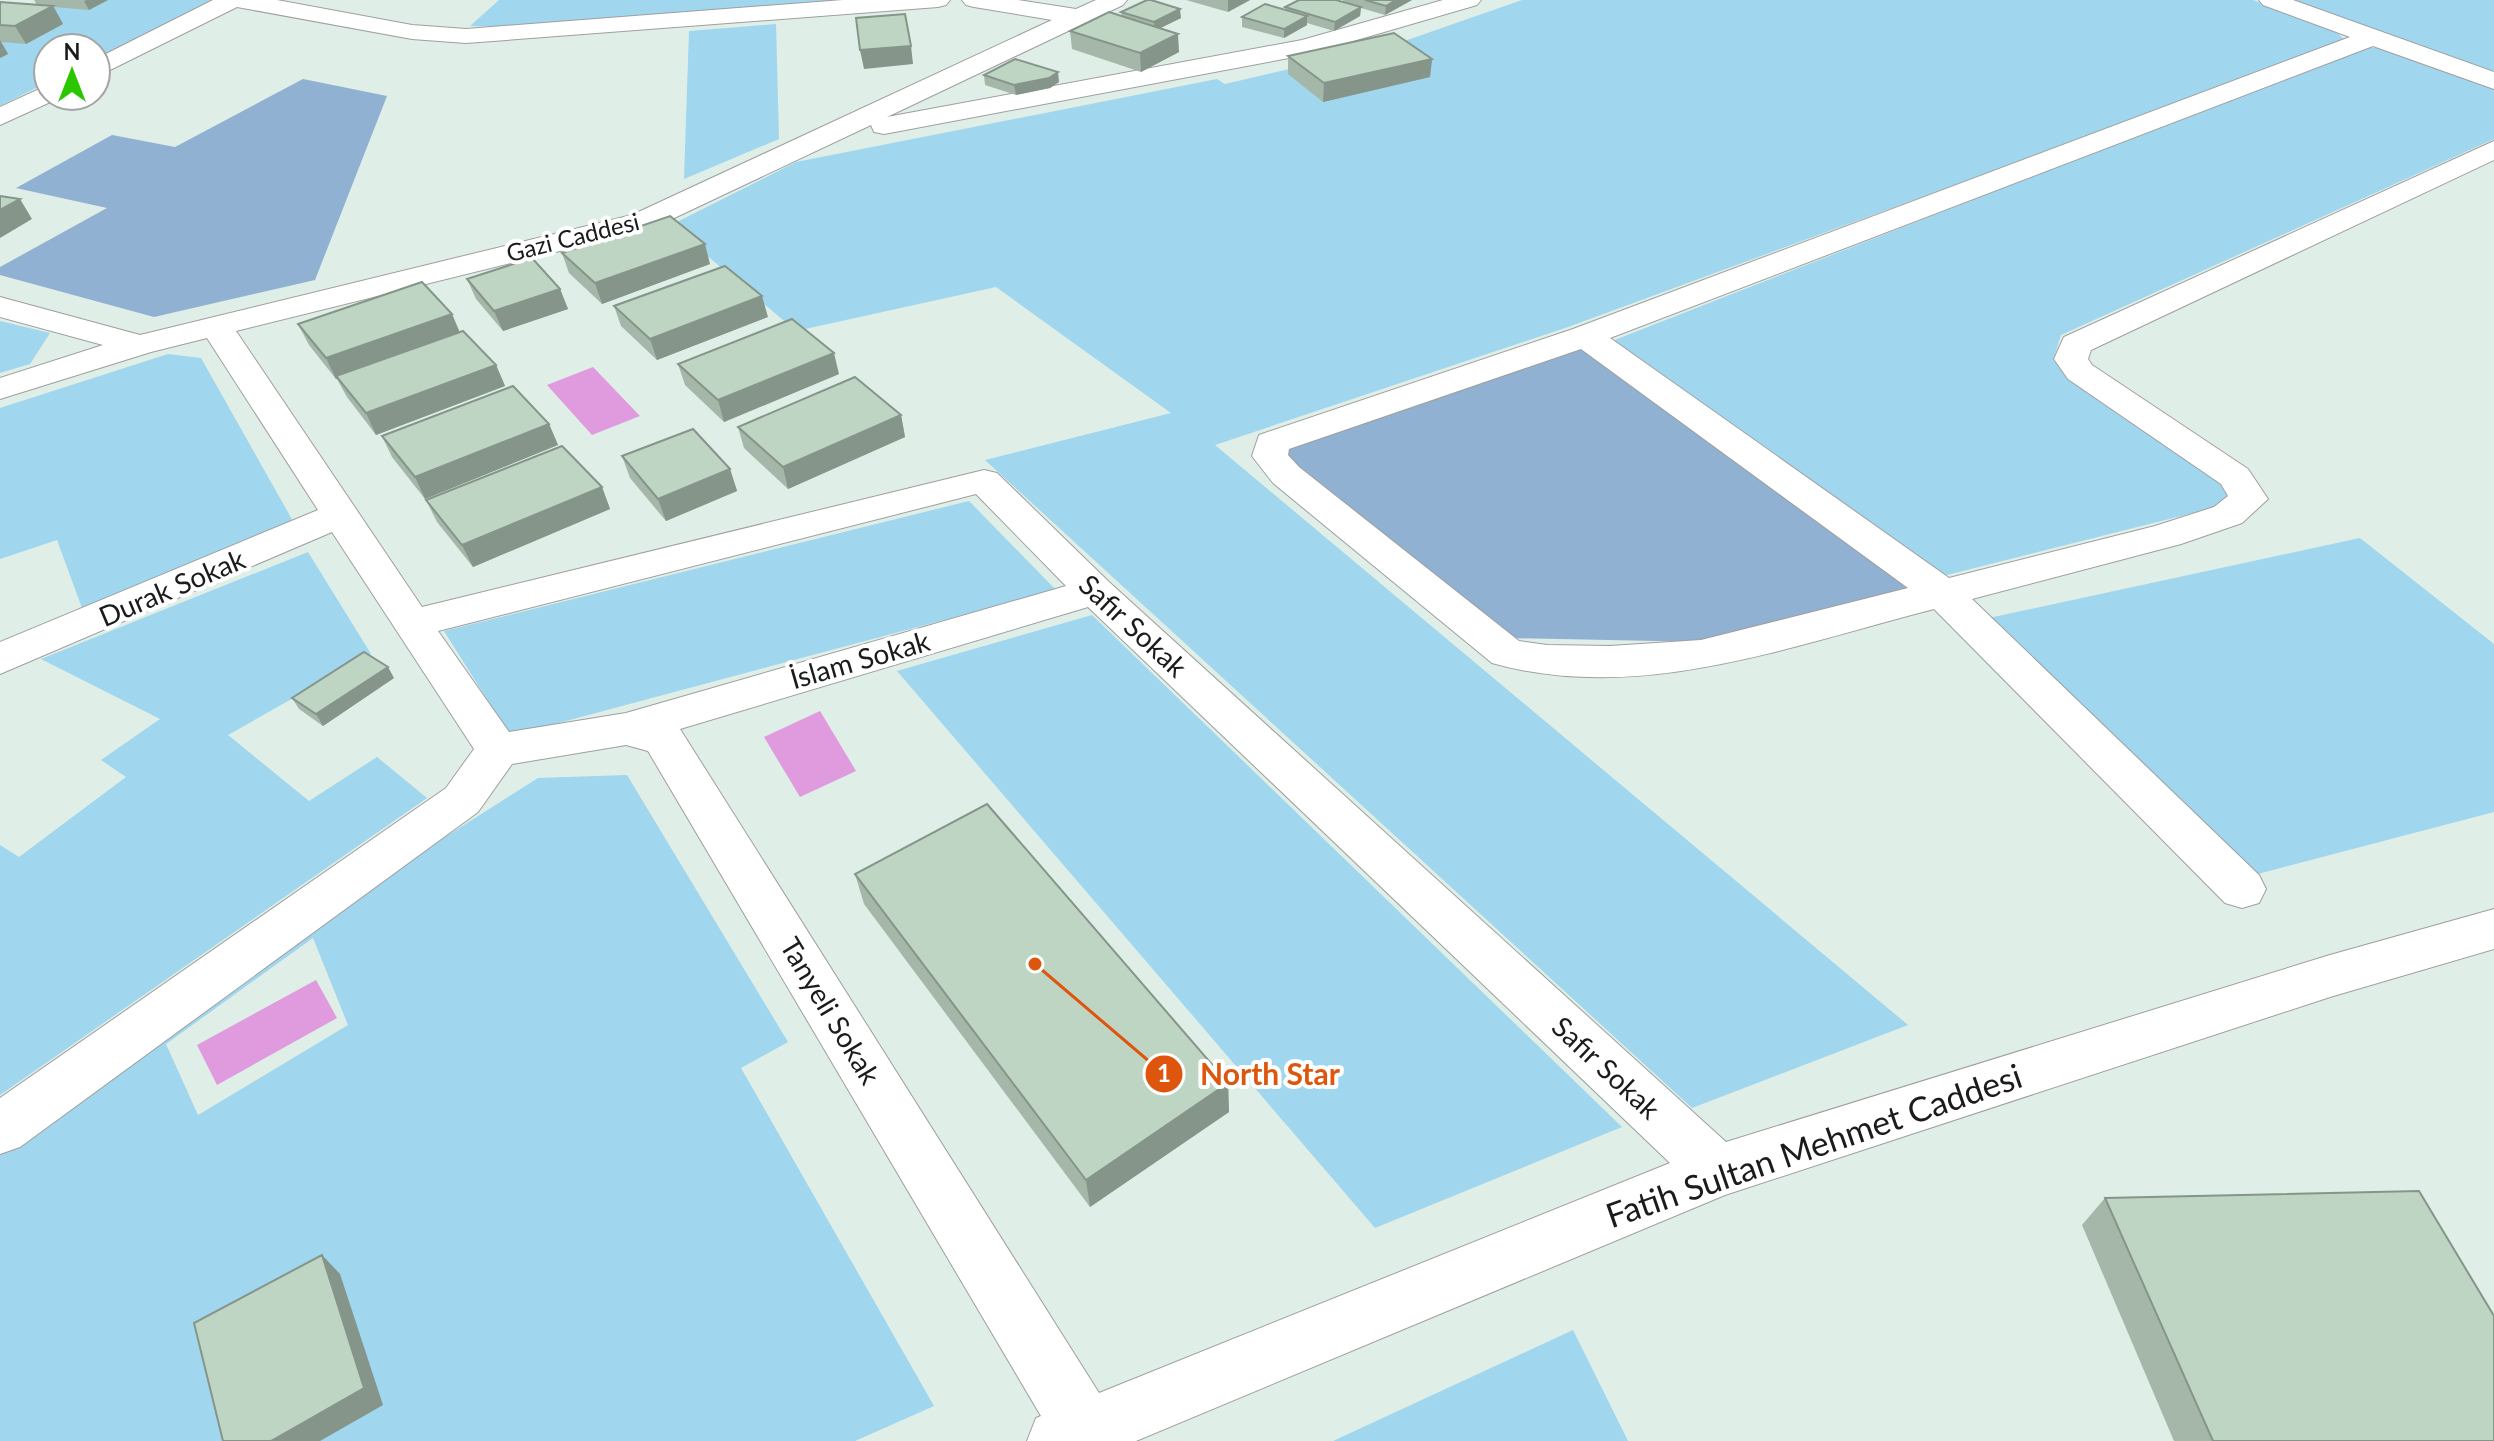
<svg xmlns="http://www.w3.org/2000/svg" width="2494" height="1441" font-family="Lato,sans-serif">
<rect width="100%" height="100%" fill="#dfeee6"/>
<g fill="#a0d6ee" fill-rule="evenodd">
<polygon points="48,0 218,0 96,59 96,48 48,48 48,82 0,106 0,25"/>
<polygon points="499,0 879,0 514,27 470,26"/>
<polygon points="1522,0 2253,0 2333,29 2346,41 1568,327 1215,445 1908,1025 1692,1108 985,460 1171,413 996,287 796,331 671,225 796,162 1217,79 1225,84 1396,44"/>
<polygon points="2278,0 2494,0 2494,76"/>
<polygon points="776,24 779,139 684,179 689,31"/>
<polygon points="2361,48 2389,48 2494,86 2494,139 2061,335 2053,360 2069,375 2216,476 2232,498 2217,507 1939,577 1612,341"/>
<polygon points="0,321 50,333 30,364 0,373"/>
<polygon points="168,354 201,358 294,523 82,608 57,540 0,559 0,408"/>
<polygon points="969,501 1056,590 510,736 444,631"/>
<polygon points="2360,538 2494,644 2494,812 2235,880 1989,618"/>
<polygon points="308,552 371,654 228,735 309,801 377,757 427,798 0,1095 0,845 19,857 126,777 101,760 160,719 41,659"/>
<polygon points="1092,615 1622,1127 1375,1228 897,671"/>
<path d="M627 775 788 1042 741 1068 934 1406 855 1441H0V1147L316 919 538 778ZM313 938 348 1025 198 1115 166 1044Z"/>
<polygon points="1573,1330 1628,1441 1333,1441"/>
</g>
<g fill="#90b1d1">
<polygon points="303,79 387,96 315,280 154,317 0,275 0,267 107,208 16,188 112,135 175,147"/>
<polygon points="1577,346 1898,574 1912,588 1705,642 1507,638 1289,467 1284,449"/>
</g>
<g fill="#e09bdf">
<polygon points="593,367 640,416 592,435 547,385"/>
<polygon points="820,711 856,771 800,797 764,737"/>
<polygon points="316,980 337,1018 217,1085 197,1045"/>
</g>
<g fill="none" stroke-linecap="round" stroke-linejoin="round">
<defs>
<g id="minor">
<polygon points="213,0 277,0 412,25 466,29 843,0 950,0 946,5 938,7 466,43 412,39 237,7 96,77 96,59"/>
<path d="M962 0H1018L1076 9 1096 0H1127L1123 5 887 117 1302 40 1443 0H1481L1477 5 1305 55 884 134 874 132 871 125 653 228 236 331 422 607 984 470 997 473 1109 582 1726 1142 2330 955 2494 909V949L2330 997 1725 1195 1136 1441H1027L1036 1418 1041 1416 648 751 626 745 512 764 478 812 20 1147 0 1154V1098L446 788 474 749 332 532 0 674V642L318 510 207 338 151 352 0 399V378L103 345 0 317V297L140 335 632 215 1052 20 974 7 966 5ZM976 494 1066 586 626 713 509 732 438 631ZM1088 607 1670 1163 1099 1393 680 729Z"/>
<path d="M2259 0H2293L2494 72V89L2373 46 1610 338 1949 578 2155 526 2214 507 2228 496 2221 484 2068 379 2054 359 2064 337 2494 141V160L2091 350 2088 359 2092 365 2248 469 2268 499 2242 523 2181 544 1972 599 2259 875 2266 889 2259 903 2242 908 2225 903 1934 609C1793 645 1638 705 1492 663L1273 483 1252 456 1259 435 1573 329 2350 37 2263 5ZM1581 349 1908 588 1701 640 1610 646 1547 645 1519 641 1299 467 1288 455 1289 449Z"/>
<polygon points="48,85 48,96 59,96 57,99 0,125 0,107"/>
</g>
</defs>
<use href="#minor" stroke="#9f9f9f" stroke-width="2"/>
<use href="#minor" fill="#fff" fill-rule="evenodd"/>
</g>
<g fill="#a4b7a9">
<polygon points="34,0 108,0 89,10 54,7 63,24 26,44 1,42 8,54 0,58 0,2 37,5"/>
<polygon points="1186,0 1250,0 1228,12"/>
<polygon points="1343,0 1412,0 1385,15 1361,8 1360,16 1334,31 1307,23 1307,25 1284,38 1242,27 1242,17 1285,10 1285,7 1343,2"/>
<polygon points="1121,12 1181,18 1161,28 1179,52 1141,72 1072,49 1070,31 1122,16"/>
<polygon points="1288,56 1432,59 1430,77 1323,102 1288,74"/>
<polygon points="984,75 1059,82 1050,88 1016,95 985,85"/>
<polygon points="562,253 710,264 602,304 569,273"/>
<polygon points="467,279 560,289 568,309 503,331 476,299"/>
<polygon points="614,306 768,317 657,360 621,326"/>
<polygon points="452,314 459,332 496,365 505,386 376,435 347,397 337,379 336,379 309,345 298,324"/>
<polygon points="678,364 839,374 724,422 685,385"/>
<polygon points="901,415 905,437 788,489 744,448 738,427"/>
<polygon points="549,424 558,445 425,499 392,457 382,436"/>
<polygon points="622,456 730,469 737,491 666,521 630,478"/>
<polygon points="602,487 610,509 473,567 437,522 426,500"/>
<polygon points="394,678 323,726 299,709 292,698"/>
<polygon points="855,874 1228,1083 1229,1112 1090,1207 864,904"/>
<polygon points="2105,1198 2494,1441 2174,1441 2082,1225"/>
</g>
<g fill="#869589">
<polygon points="87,0 108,0 89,10 84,1"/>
<polygon points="1228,0 1250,0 1228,12"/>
<polygon points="1396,0 1412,0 1385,15 1386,6"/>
<polygon points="53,6 63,24 26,44 15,26"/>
<polygon points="1361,7 1360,16 1334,31 1335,22"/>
<polygon points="1180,9 1181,18 1154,31 1154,22"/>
<polygon points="1307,16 1307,25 1284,38 1284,29"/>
<polygon points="1178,34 1179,52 1141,72 1140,53"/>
<polygon points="0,40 8,54 0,58"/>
<polygon points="911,46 913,64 864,69 860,50"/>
<polygon points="1432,59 1430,77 1323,102 1324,83"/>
<polygon points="1058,72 1059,82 1050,88 1016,95 1014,85"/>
<polygon points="20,199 32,219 0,238 0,210"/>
<polygon points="705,244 710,264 602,304 595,283"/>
<polygon points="560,289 568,309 503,331 494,311"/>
<polygon points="762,296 768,317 657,360 650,339"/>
<polygon points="452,314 461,335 336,379 326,358"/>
<polygon points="834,353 839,374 724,422 718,400"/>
<polygon points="496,365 505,386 376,435 366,413"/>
<polygon points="901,415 905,437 788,489 783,467"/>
<polygon points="549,424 558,445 425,499 415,477"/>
<polygon points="730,469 737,491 666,521 658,499"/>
<polygon points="602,487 610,509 473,567 462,545"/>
<polygon points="388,667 394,678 323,726 316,714"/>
<polygon points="1228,1083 1229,1112 1090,1207 1086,1180"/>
<polygon points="322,1255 340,1274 383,1405 320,1441 271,1441"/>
</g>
<g fill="#bfd5c4" stroke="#869589" stroke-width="2">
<polygon points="1147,0 1151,0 1180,9 1154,22 1121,12"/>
<polygon points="1299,0 1336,0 1361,7 1335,22 1285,7"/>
<polygon points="1365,0 1396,0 1386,6"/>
<polygon points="0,2 53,6 15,26 0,25"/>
<polygon points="1265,4 1307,16 1284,29 1242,17"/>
<polygon points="1109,12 1178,34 1140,53 1070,31"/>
<polygon points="905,14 911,46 860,50 856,18"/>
<polygon points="1394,33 1432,59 1324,83 1288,56"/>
<polygon points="1015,59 1058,72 1049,78 1014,85 984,75"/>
<polygon points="0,196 20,199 0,210"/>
<polygon points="670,216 705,244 595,283 562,253"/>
<polygon points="532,258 560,289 494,311 467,279"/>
<polygon points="725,266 762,296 650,339 614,306"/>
<polygon points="422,282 452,314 326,358 298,324"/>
<polygon points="792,319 834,353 718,400 678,364"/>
<polygon points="463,331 496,365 366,413 336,376"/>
<polygon points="855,377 901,415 783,467 738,427"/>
<polygon points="513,386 549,424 415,477 382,436"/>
<polygon points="693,429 730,469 658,499 622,456"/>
<polygon points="562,446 602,487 462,545 426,500"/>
<polygon points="364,652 388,667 316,714 292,698"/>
<polygon points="987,804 1228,1083 1086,1180 855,874"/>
<polygon points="2419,1191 2494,1316 2494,1441 2213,1441 2105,1198"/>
<polygon points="322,1255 364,1388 271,1441 223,1441 194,1323"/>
</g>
<g text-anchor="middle" stroke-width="8" stroke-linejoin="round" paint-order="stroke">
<g font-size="24" fill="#1b1b1b" stroke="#fff">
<text transform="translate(573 238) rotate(-14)" y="8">Gazi Caddesi</text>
</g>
<g font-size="28" fill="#1b1b1b" stroke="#fff">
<text transform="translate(172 588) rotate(-23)" y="10">Durak Sokak</text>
<text transform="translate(1133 626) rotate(43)" y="10">Safir Sokak</text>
<text transform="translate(860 660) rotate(-16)" y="10">İslam Sokak</text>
<text transform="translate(830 1011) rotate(59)" y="10">Tanyeli Sokak</text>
<text transform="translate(1606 1068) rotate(43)" y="10">Safir Sokak</text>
</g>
<g font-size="34" fill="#1b1b1b" stroke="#fff">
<text transform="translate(1814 1146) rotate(-19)" y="12">Fatih Sultan Mehmet Caddesi</text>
</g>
</g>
<path fill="none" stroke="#de560d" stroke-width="3" d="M1035 964L1164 1074"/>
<g fill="#de560d" stroke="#fff" stroke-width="3">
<circle cx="1035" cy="964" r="8"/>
<circle cx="1164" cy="1074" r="20"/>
</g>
<g font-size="24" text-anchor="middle" font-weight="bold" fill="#fff">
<text x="1164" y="1082">1</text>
</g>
<g font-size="30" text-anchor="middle" font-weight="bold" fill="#de560d" stroke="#fff" stroke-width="8" stroke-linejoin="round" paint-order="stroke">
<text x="1270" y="1085">North Star</text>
</g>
<g transform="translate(72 72)"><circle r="38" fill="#ffffff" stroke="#a4a4a4" stroke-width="2"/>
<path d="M0-6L14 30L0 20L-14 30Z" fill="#2ac600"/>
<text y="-12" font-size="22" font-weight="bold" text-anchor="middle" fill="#1b1b1b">N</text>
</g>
</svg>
